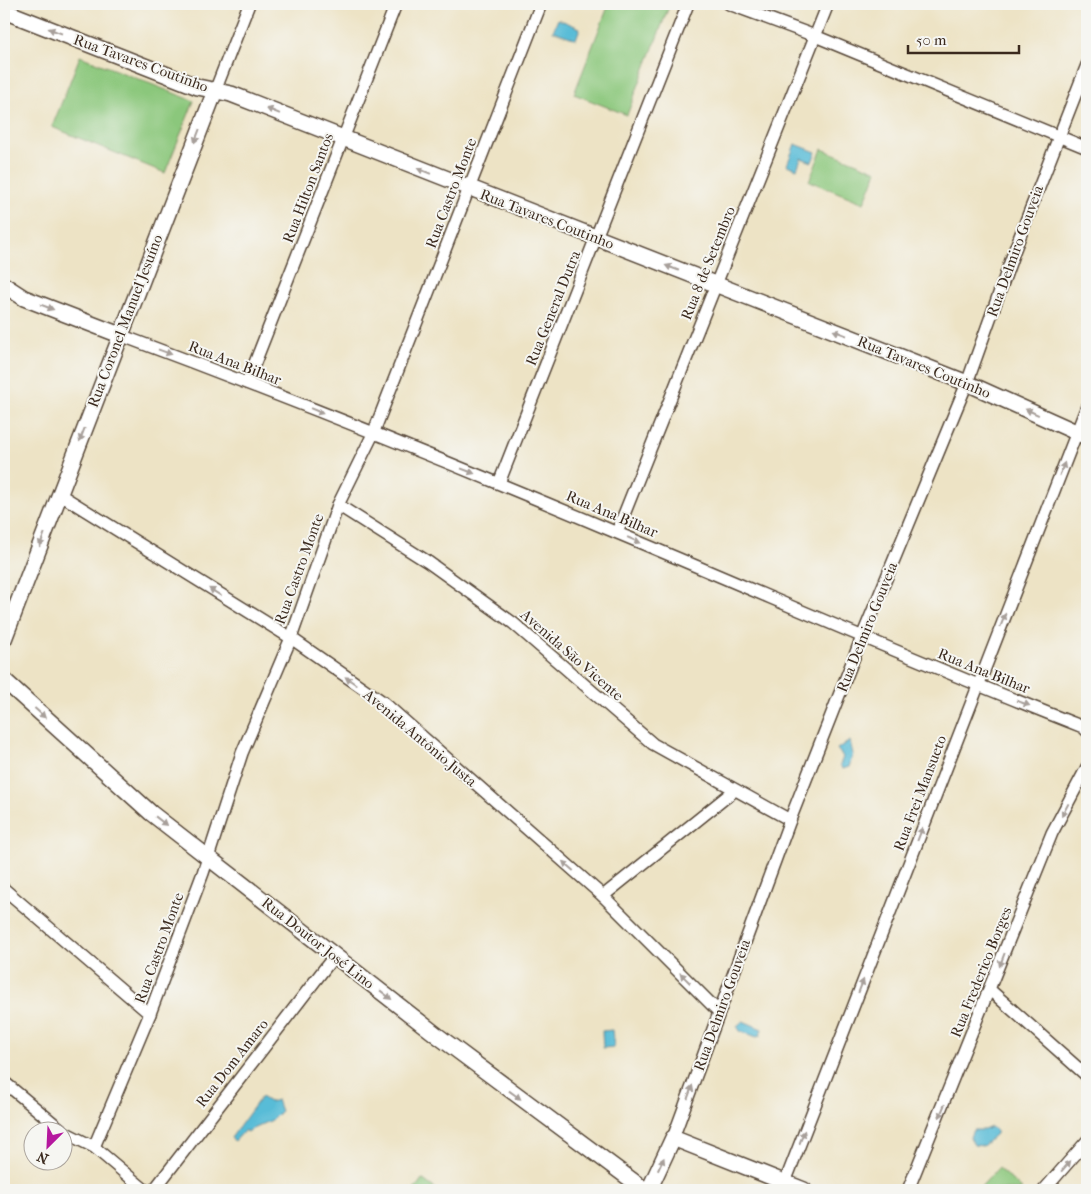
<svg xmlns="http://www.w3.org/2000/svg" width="1091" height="1194" font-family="'IM FELL French Canon',serif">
<rect width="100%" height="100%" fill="#f6f6f2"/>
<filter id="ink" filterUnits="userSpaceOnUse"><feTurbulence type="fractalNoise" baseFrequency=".02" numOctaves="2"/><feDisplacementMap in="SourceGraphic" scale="10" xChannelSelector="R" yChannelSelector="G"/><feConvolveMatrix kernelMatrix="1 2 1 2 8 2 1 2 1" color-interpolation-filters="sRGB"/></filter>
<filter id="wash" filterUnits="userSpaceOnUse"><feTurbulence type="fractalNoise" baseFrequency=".0096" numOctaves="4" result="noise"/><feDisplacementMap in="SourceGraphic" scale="20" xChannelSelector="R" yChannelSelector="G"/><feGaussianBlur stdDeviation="1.12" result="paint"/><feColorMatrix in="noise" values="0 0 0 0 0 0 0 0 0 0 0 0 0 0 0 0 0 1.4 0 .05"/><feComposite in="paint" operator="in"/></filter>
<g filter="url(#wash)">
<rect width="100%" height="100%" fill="#ede3c5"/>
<g fill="#8bc77c" stroke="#63784d">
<polygon points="609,4 670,4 627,115 574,94"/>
<polygon points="80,56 194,101 165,173 52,127"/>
<polygon points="822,149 877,171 864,203 809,181"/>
<polygon points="998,1168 1022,1189 1021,1190 978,1190"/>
<polygon points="422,1179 437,1190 414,1190"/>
</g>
<g fill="#59bcd7" stroke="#4a737a">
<polygon points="558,19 580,28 576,39 553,31"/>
<polygon points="795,144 816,152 812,162 801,158 797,169 787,165"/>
<polygon points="850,741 853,754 849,767 843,769 840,765 843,757 837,749"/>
<polygon points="743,1021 762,1029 760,1036 757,1037 740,1031 737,1026"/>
<polygon points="612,1030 614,1047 603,1048 602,1031"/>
<polygon points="261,1097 269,1102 277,1100 281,1111 272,1120 246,1132 245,1130 235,1141 231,1138"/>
<polygon points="991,1127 996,1130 996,1134 983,1146 974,1145 970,1137 973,1130 984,1130"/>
</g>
</g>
<g filter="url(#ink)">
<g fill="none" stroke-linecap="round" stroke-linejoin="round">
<defs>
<g id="minor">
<polyline points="729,4 815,36 1087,148"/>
<polyline points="215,91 249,4"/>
<path d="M120 335C286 397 452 463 615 532 771 597 926 666 1083 727L1087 731"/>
<polyline points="247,383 396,4"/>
<polyline points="499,483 688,4"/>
<polyline points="59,494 291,638 383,702 603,896 719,1012"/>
<polyline points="338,505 428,562 513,623 653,744 790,820"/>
<polyline points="617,532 828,4"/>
<polyline points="4,889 150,1014"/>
<polyline points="603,896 735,790"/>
<polyline points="990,990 1087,1076"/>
<polyline points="4,1082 64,1132 94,1147 145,1190"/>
<polyline points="673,1138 790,820 862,637 967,383 1015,249 1087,65"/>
<polyline points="94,1147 149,1016 203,873 242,753 291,638 338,505 373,434 541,4"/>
<polyline points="154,1190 335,955"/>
<polyline points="782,1190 1087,406"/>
<polyline points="908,1190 1052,833 1087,767"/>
<polyline points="1044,1190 1087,1141"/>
</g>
<g id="tertiary">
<polyline points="4,11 198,87 231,94 967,383 1087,437"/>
<polyline points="4,285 24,298 120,335"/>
<polyline points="4,639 215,91"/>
<polyline points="4,680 151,813 438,1036 645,1190"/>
<polyline points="649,1190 673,1138 804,1190"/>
</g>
</defs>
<use href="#minor" stroke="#564637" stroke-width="14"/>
<use href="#tertiary" stroke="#564637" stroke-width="18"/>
<use href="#minor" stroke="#fff" stroke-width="11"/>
<use href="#tertiary" stroke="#fff" stroke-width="15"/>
</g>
<defs><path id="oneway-solid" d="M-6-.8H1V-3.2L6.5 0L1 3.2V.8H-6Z" transform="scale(1.25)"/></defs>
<g fill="#a79f9a">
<use href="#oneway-solid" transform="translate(55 31) rotate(-159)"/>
<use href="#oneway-solid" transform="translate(273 111) rotate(-158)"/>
<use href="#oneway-solid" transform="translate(197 136) rotate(111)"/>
<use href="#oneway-solid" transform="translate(424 171) rotate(-158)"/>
<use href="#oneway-solid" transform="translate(672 268) rotate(-159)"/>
<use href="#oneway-solid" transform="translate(47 307) rotate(21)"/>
<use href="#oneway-solid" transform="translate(840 333) rotate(-159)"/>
<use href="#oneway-solid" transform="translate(165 352) rotate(20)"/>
<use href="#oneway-solid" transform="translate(317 411) rotate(22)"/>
<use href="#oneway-solid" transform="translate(1032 412) rotate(-156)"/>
<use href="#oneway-solid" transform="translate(82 435) rotate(111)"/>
<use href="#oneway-solid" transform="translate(1062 469) rotate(-69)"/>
<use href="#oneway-solid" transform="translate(468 471) rotate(21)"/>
<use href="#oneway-solid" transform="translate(42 540) rotate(111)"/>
<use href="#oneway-solid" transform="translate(634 540) rotate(23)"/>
<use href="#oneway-solid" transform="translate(215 592) rotate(-148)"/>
<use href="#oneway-solid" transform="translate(1003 620) rotate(-69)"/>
<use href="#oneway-solid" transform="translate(351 681) rotate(-145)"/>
<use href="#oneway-solid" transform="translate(1023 703) rotate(21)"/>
<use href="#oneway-solid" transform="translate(40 713) rotate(42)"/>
<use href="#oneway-solid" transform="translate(1065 810) rotate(118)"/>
<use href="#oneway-solid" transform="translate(161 821) rotate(38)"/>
<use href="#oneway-solid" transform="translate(920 834) rotate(-69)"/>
<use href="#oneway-solid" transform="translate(568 866) rotate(-139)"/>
<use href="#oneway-solid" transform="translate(1002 960) rotate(111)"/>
<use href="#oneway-solid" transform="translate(685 978) rotate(-135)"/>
<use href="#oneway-solid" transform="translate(861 986) rotate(-69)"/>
<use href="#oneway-solid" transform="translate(386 995) rotate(38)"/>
<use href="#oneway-solid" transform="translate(690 1092) rotate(-70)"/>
<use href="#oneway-solid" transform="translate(515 1095) rotate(36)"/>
<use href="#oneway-solid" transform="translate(942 1111) rotate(112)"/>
<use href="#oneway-solid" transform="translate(802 1137) rotate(-69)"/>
<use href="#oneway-solid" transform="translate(661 1164) rotate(-65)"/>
<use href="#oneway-solid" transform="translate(1066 1166) rotate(-49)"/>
</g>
</g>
<g text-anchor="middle" stroke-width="4" stroke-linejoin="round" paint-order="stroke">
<g font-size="15" fill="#3b2a1e" stroke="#f6f6f2">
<text transform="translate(141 63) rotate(20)" y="5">Rua Tavares Coutinho</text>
<text transform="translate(308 188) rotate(-69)" y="5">Rua Hilton Santos</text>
<text transform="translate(451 193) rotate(-69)" y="5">Rua Castro Monte</text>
<text transform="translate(547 219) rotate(21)" y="5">Rua Tavares Coutinho</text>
<text transform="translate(1015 251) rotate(-70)" y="5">Rua Delmiro Gouveia</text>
<text transform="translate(708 263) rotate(-68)" y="5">Rua 8 de Setembro</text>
<text transform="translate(553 308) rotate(-68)" y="5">Rua General Dutra</text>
<text transform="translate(125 321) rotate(-69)" y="5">Rua Coronel Manuel Jesuíno</text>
<text transform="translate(235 363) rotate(21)" y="5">Rua Ana Bilhar</text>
<text transform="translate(924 367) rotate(22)" y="5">Rua Tavares Coutinho</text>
<text transform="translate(612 514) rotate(23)" y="5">Rua Ana Bilhar</text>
<text transform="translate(299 569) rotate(-70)" y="5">Rua Castro Monte</text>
<text transform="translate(867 627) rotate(-68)" y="5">Rua Delmiro Gouveia</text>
<text transform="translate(572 655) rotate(41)" y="5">Avenida São Vicente</text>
<text transform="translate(984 671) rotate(22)" y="5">Rua Ana Bilhar</text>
<text transform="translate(420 738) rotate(40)" y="5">Avenida Antônio Justa</text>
<text transform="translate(920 793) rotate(-69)" y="5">Rua Frei Mansueto</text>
<text transform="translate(318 943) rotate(38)" y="5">Rua Doutor José Lino</text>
<text transform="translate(159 948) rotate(-70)" y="5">Rua Castro Monte</text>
<text transform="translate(981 972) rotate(-68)" y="5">Rua Frederico Borges</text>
<text transform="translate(722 1005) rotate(-70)" y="5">Rua Delmiro Gouveia</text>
<text transform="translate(232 1063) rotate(-52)" y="5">Rua Dom Amaro</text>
</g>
</g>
<rect width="1091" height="1194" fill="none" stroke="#f6f6f2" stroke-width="20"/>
<g transform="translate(48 1146) rotate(204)"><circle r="24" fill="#f6f6f2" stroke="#aba49d"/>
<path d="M0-4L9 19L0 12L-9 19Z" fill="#b5179e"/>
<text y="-8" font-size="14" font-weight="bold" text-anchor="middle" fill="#3b2a1e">N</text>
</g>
<path d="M908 45v8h111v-8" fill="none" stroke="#3b2a1e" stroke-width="2.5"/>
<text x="916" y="45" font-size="15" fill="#3b2a1e" stroke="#f6f6f2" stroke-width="4" paint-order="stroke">50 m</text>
</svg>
